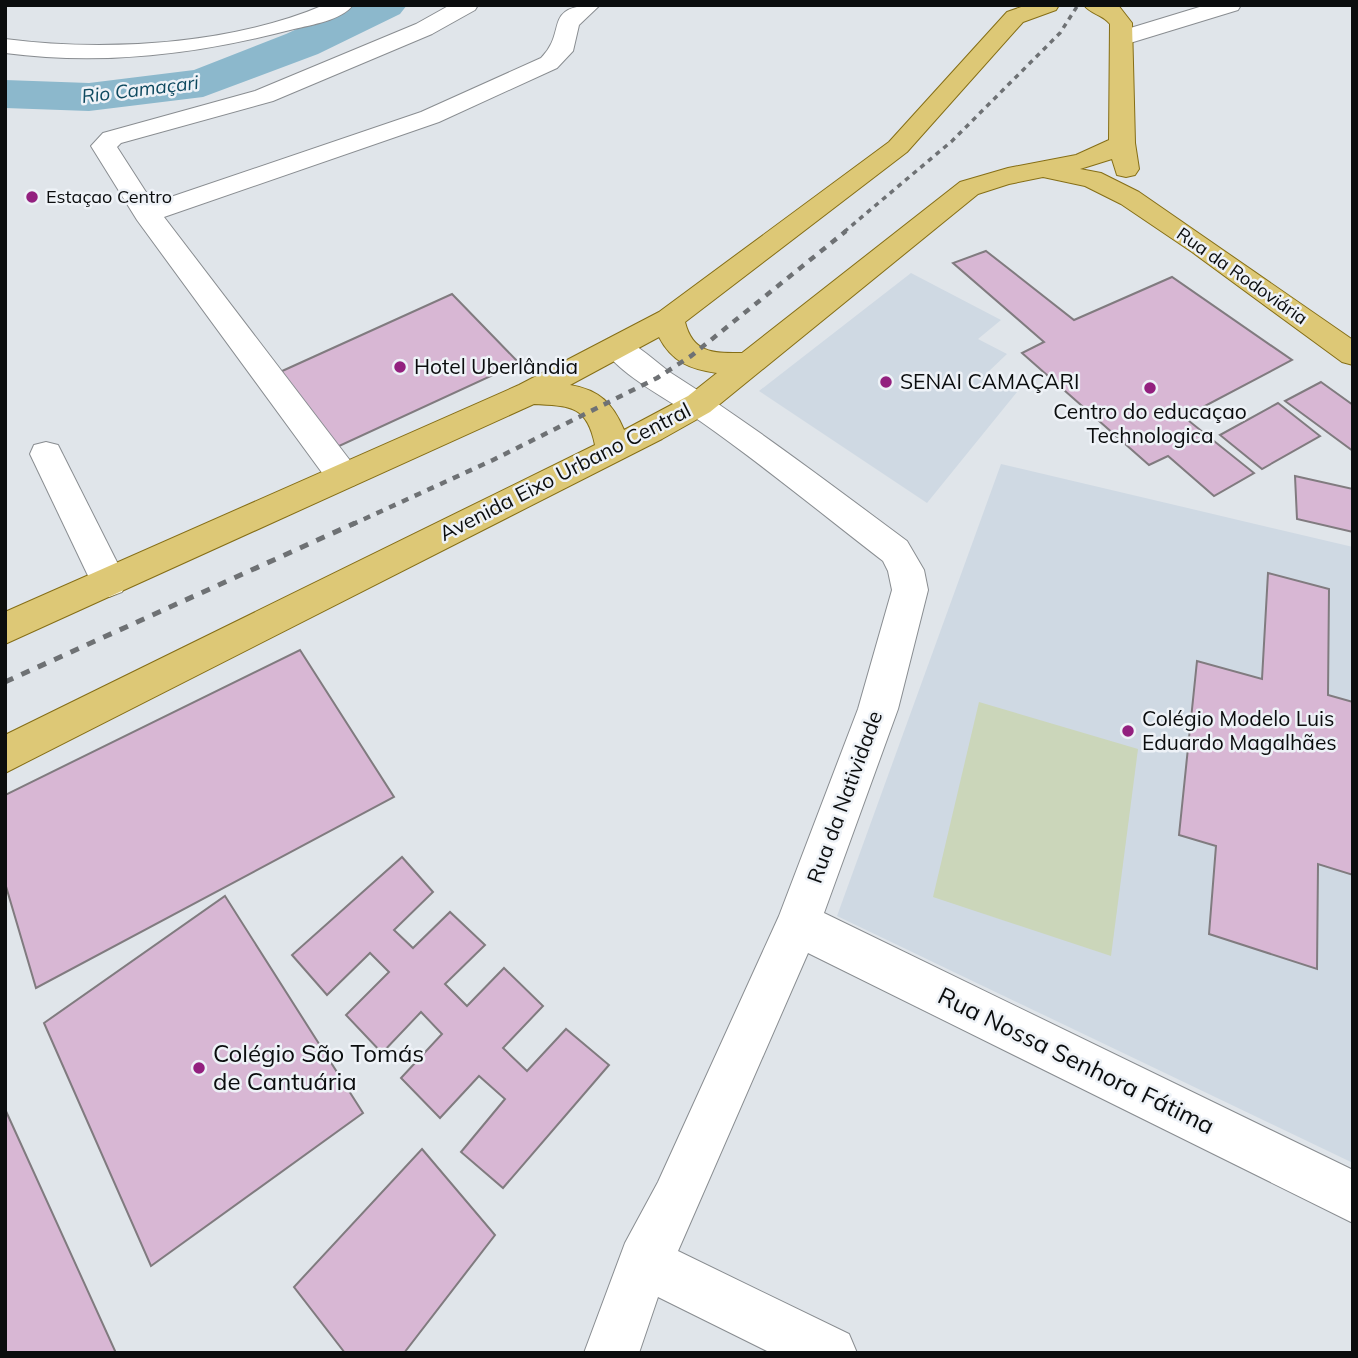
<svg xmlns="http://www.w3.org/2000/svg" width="1358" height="1358" font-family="Mulish,sans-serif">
<rect width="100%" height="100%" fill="#e0e5ea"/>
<g fill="#cfd9e3">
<polygon points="911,273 1001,320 978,339 1007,354 987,373 1017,392 927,503 759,391"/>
<polygon points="1001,464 1353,547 1353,1163 837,916"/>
</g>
<polygon fill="#cbd6ba" points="979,702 1138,749 1111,956 933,897"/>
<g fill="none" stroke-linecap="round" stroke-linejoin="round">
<polygon fill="#8cb8cc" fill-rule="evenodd" points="349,5 407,5 400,14 318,54 203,97 89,111 5,108 5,80 89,83 194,70 286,34"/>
</g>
<g fill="#d8b7d4" stroke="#807b7f" stroke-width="2">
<polygon points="986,251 1074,320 1172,277 1292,360 1184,417 1254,473 1214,496 1168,456 1149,465 1022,353 1044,342 953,263"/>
<polygon points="452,294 519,363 337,447 280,372"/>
<polygon points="1321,382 1353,405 1353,451 1285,401"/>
<polygon points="1278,403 1320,436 1262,469 1220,435"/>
<polygon points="1295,476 1353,489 1353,532 1297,519"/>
<polygon points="1268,573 1329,589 1328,695 1353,702 1353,875 1318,864 1317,969 1209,934 1216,846 1179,835 1197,661 1262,679"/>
<polygon points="300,650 394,797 36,988 5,883 5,795"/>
<polygon points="402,857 433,892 394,930 413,948 450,912 485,945 445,984 467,1006 504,968 543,1006 503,1048 527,1071 566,1029 609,1065 503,1188 461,1152 505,1099 479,1076 440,1118 401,1078 442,1034 421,1012 382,1053 346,1015 389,972 370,953 327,995 292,955"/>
<polygon points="225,896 363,1113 151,1266 44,1023"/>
<polygon points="5,1109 116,1353 5,1353"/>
<polygon points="422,1149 495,1235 404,1353 345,1353 294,1287"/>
</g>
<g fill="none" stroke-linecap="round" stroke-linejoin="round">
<defs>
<g id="minor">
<path d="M324 5H353C342 20 311 25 294 29 198 54 104 66 5 53V39C105 52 230 45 324 5Z"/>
<path d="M450 5H478L475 10 432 34 273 101 121 143 117 147 153 203 421 112 541 58C569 30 540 5 600 5L579 25 573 51 557 68 439 122 164 217 355 467 360 476 355 485 343 488 331 485 137 220 91 146 103 133 255 91 416 24Z"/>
<polygon points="1206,5 1241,5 1238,10 1130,43 1114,43 1111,38 1114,33"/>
<path d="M618 338C639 344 654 361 671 373 753 425 830 484 907 541L924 570 928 590 898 709 824 913 1353 1170V1223L808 953 678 1251 849 1334 857 1353H771L658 1297 639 1353H584L625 1243 658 1182 779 916 858 709 892 590 888 571 883 561C822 514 763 465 700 421 674 403 619 375 603 348L607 341Z"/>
<polygon points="46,442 58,445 127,582 122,592 109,597 96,592 91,582 30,454 34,445"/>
</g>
<path id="major" d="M1027 5H1059L1056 10 1023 22 907 152 685 322C693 354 714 353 742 353L960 182 1008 168 1076 155 1109 140 1110 24C1102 14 1090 14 1084 5H1118L1132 23 1135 143 1139 169 1135 175 1126 177 1117 175 1112 159 1080 169 1101 173 1139 192 1353 340V365L1342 362 1192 252 1121 204 1085 186 1043 177 1009 184 978 194 710 412 662 439 5 773V735L595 445C587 405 570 406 534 404L5 644V612L519 385 659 312 889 142 1007 12ZM659 337C672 362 690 369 717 373L688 396 624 430C613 404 600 390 570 385Z"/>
</defs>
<use href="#minor" stroke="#898d91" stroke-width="2"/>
<use href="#major" stroke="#856e16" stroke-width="2"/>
<use href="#minor" fill="#fff" fill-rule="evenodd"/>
<use href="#major" fill="#ddc876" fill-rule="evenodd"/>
<polyline stroke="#6e7174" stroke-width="3.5" stroke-dasharray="5 5" stroke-linecap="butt" points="844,232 952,141 1060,33 1078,5"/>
<polyline stroke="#6e7174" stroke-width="4.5" stroke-dasharray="7 7" stroke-linecap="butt" points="351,525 493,460 657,378 691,356 846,231"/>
<polyline stroke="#6e7174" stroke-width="5" stroke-dasharray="9 9" stroke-linecap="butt" points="5,682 355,523"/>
</g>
<g fill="#93207f" stroke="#eef2f7" stroke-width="2.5">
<circle cx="32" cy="197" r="7"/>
<circle cx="400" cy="367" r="7"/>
<circle cx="886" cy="382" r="7"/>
<circle cx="1150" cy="388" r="7"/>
<circle cx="1128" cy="731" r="7"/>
<circle cx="199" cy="1068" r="7"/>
</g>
<g text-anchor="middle" stroke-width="5" stroke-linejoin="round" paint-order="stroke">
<g font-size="18" fill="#0b0d0e" stroke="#eef2f7" text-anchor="start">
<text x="46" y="203">Estaçao Centro</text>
</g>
<g font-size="18" fill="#0b0d0e" stroke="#eef2f7">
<text transform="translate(1242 276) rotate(35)" y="6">Rua da Rodoviária</text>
</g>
<g font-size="19" font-style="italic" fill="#0d495f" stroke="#eef2f7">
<text transform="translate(140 89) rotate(-7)" y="7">Rio Camaçari</text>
</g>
<g font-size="21" fill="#0b0d0e" stroke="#eef2f7" text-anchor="start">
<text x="414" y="374">Hotel Uberlândia</text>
<text x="900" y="389">SENAI CAMAÇARI</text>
<text x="1150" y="419" text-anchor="middle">Centro do educaçao<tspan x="1150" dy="24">Technologica</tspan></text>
<text x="1142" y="726">Colégio Modelo Luis<tspan x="1142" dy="24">Eduardo Magalhães</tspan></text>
</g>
<g font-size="21" fill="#0b0d0e" stroke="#eef2f7">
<text transform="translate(565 472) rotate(-27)" y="7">Avenida Eixo Urbano Central</text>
<text transform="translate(845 797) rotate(-70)" y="7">Rua da Natividade</text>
</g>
<g font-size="24" fill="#0b0d0e" stroke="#eef2f7" text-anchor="start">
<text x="213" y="1062">Colégio São Tomás<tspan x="213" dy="28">de Cantuária</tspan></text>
</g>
<g font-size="24" fill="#0b0d0e" stroke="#eef2f7">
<text transform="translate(1076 1061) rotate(26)" y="8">Rua Nossa Senhora Fátima</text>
</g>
</g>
<rect width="1358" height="1358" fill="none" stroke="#0b0d0e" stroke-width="14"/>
</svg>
